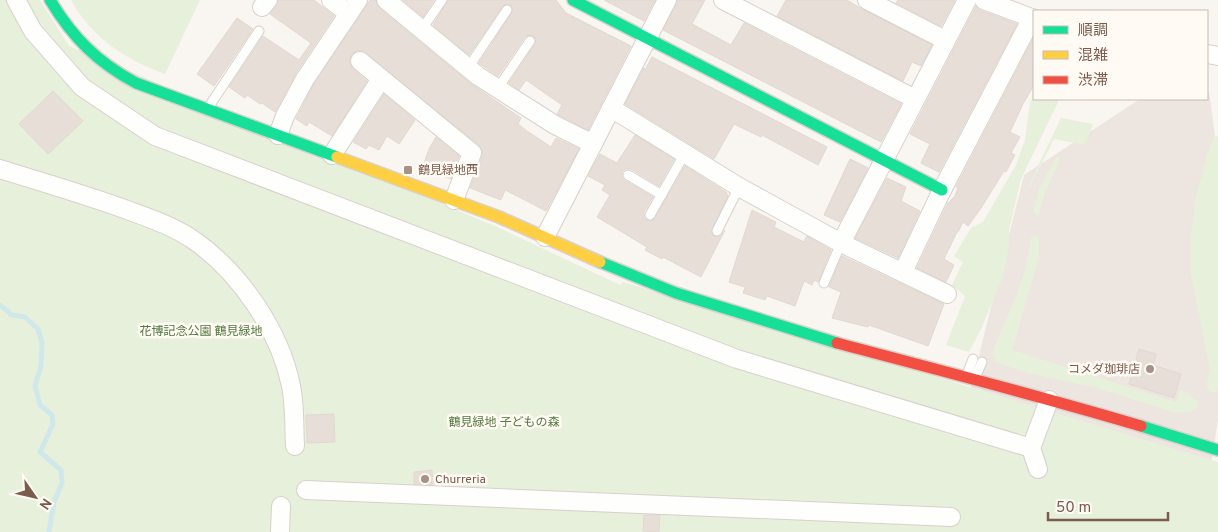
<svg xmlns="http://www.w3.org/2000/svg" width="1218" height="532" font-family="Overpass,'Noto Sans JP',sans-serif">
<rect width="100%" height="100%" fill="#f9f5f0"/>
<polygon fill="#ede5e0" points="1207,91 1209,92 1218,158 1218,420 1206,495 935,532 1024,175 1140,99 1207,99"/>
<g fill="#e7f0db">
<polygon points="0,0 40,0 69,46 497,227 620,285 623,282 1218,462 1218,532 0,532"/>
<path d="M71 0H200L165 74C126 60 91 37 71 0Z"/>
<polygon points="1034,97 1034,99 1076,99 1076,100 1059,100 1021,179 1009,230 1009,246 1003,277 981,329 969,352 946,345 965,296 952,285 963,262 954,256 971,228 983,222 1016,165 1025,140 1030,102"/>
<polygon points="1061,118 1093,124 1085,145 1054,139 1030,187 1029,185"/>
<path d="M1218 136V390L1215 393C1201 390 1209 378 1210 369L1191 275 1190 240 1196 197 1208 151 1213 138Z"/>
<polygon points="1057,156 1061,158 1045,192 1039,216 1033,212 1039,188"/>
<polygon points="1035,235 1039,238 1039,257 1012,350 1176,402 1180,390 1187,392 1197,401 1197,408 1190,412 1176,413 1097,388 1032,374 994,362 995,356 992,354 994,348 1012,306 1025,271 1031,238"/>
</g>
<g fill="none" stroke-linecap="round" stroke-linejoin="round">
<polyline stroke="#d0e8ea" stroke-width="5" points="0,305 12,315 25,317 38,329 42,343 41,366 35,386 40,405 52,415 53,424 40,452 61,470 62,483 54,502 49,532"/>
</g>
<g fill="#e6ded7" stroke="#e2d8d2">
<polygon points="278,0 314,0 334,16 296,73 275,112 262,103 260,104 247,95 245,98 229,87 263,36 299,60 311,43 270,14 276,6"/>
<polygon points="370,0 376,0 379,8 471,84 521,118 518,124 527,131 551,147 556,138 579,149 546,211 505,190 501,200 470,188 482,157 482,151 479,145 362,51 357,51 352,54 350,59 350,64 353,69 367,81 332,136 309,122 307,126 296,119 314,84"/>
<polygon points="403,0 434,0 423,17"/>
<polygon points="448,0 556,0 566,13 631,46 588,130 557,114 562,105 526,80 519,90 509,83 535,44 536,39 533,36 528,35 525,37 498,76 479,63 512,13 513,10 511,5 507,4 502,7 469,55 433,25"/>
<polygon points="604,0 655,0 644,21"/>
<polygon points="678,0 705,0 692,24 731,45 744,23 901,104 881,142 663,30"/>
<polygon points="786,0 847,0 862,9 932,45 921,66 912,62 903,81 777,16"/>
<polygon points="898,0 955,0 941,26 896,3"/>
<polygon points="976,6 980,10 1017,24 939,172 921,163 930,144 910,134"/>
<polygon points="237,18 253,29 214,86 197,74"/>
<polygon points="1034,37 1034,85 1023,104 1010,132 1020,137 1011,153 1015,155 1006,172 1004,171 981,208 968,226 963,222 958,232 957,232 944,259 954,265 946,282 917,268 948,203 955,196 958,188 956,187"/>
<polygon points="652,57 827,147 818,165 762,135 761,137 734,124 714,159 625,104 644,68 645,70"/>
<polygon points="53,91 83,121 48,154 19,124"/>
<polygon points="384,94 415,120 399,144 387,136 379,150 369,145 366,149 353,142"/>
<polygon points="635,135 674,159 659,186 631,169 625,169 622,172 622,178 624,180 653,197 644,212 644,218 647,220 651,221 655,218 685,166 726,192 728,196 711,232 714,236 718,237 721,236 725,230 701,277 663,257 662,259 645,250 647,247 597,217 610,195 602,190 605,185 588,176 600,154 617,163"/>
<polygon points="436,137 459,156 451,179 422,169 429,149"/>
<polygon points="850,159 868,168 840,222 824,215"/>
<polygon points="887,178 906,187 901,201 920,211 898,258 855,238"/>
<polygon points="752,210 776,222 774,227 804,242 807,236 831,250 818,282 814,280 812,285 804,281 795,306 767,296 765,300 743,293 745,287 729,282"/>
<polygon points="842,256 944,304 928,346 869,325 868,327 832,318 841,292 829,287"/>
<polygon points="1139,349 1156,354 1153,365 1181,374 1174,398 1129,384"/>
<polygon points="334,414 335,442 307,443 306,415"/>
<polygon points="432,470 433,485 414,484 414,472"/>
<polygon points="644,515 660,515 659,532 643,531"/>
</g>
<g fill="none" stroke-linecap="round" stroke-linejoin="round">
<defs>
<g id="lane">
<polyline points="422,29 442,0"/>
<polyline points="468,68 507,10"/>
<polyline points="498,88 530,41"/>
<polyline points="208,108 259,31"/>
<polyline points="628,175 662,195"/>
<polyline points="650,215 685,153"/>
<polyline points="717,231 739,187"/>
<polyline points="824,283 841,243"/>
<polyline points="966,377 973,359"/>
<polyline points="975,378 982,362"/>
</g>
<g id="street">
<polyline points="16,0 33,31 82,87 155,136 737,359 1031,448"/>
<polyline points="331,0 348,13"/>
<polyline points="386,0 478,76 555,125 593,144"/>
<polyline points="723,0 915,99"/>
<polyline points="867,0 945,40"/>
<polyline points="984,0 1034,19"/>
<polyline points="262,7 268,0"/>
<polyline points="1207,54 1218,56"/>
<polyline points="360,61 472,153 454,200"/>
<polyline points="611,108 739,187 841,243 947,294"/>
<polyline points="278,135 285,116 305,79 358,0"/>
<polyline points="332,155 381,79"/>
<path d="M0 169C44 183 87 195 130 211 152 219 175 227 195 241 240 273 280 331 291 386 295 405 294 427 295 446"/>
<polyline points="545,237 667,0"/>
<polyline points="841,243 967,0"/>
<polyline points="903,272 942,190 1032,18"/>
<polyline points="1038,469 1031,448 1049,400"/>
<polyline points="306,490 951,517"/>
<polyline points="280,532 281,506"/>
</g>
<g id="fast">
<path d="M50 0C73 38 97 62 136 83L337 157"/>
<polyline points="573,0 942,190"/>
<polyline points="600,262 676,293 837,343"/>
<polyline points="1141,426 1218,450"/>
</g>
<polyline id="slow" points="337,157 499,217 600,262"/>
<path id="jam" d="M837 343C938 370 1041 396 1141 426"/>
</defs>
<use href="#lane" stroke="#d7d1cb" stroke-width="11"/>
<use href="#street" stroke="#d7d1cb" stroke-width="20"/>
<use href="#fast" stroke="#d9d2cb" stroke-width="14"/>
<use href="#slow" stroke="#d9d2cb" stroke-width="14"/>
<use href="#jam" stroke="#d9d2cb" stroke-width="14"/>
<use href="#lane" stroke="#fefefd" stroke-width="9"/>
<use href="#street" stroke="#fefefd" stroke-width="18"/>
<use href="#fast" stroke="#16e098" stroke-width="11"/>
<use href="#slow" stroke="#ffcf43" stroke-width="11"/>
<use href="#jam" stroke="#f24e42" stroke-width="11"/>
</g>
<g fill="#a69286" stroke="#fffaf3" stroke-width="2">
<rect x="403" y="165" width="10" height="10" rx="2.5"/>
<circle cx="1150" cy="369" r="5"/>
<circle cx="425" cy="479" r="5"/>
</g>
<g text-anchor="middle" stroke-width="5" stroke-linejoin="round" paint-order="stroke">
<g font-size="12" fill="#7a5c4d" stroke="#fffaf3" text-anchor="start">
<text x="418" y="174">鶴見緑地西</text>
<text x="1140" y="373" text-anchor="end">コメダ珈琲店</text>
<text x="435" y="483">Churreria</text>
</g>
<g font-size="12" fill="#537a41" stroke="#fffaf3">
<text x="201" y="335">花博記念公園 鶴見緑地</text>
<text x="504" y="426">鶴見緑地 子どもの森</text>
</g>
</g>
<rect x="1033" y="10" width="175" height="90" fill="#fffaf3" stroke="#cabbb1"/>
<rect x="1043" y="26" width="25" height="8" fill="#16e098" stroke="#cabbb1"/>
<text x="1078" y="35" font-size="15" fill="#7a5c4d">順調</text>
<rect x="1043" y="51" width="25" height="8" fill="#ffcf43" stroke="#cabbb1"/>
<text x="1078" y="60" font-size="15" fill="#7a5c4d">混雑</text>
<rect x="1043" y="76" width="25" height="8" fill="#f24e42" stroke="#cabbb1"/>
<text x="1078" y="85" font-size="15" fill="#7a5c4d">渋滞</text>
<g transform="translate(35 497) rotate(124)" stroke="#fffaf3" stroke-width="4" paint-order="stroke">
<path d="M0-4L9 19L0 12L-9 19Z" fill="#7a5c4d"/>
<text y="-8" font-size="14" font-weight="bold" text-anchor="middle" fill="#7a5c4d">N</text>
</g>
<path d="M1048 512v8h120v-8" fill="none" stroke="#7a5c4d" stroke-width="2.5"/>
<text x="1056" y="512" font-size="15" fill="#7a5c4d" stroke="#fffaf3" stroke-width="4" paint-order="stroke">50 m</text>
</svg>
